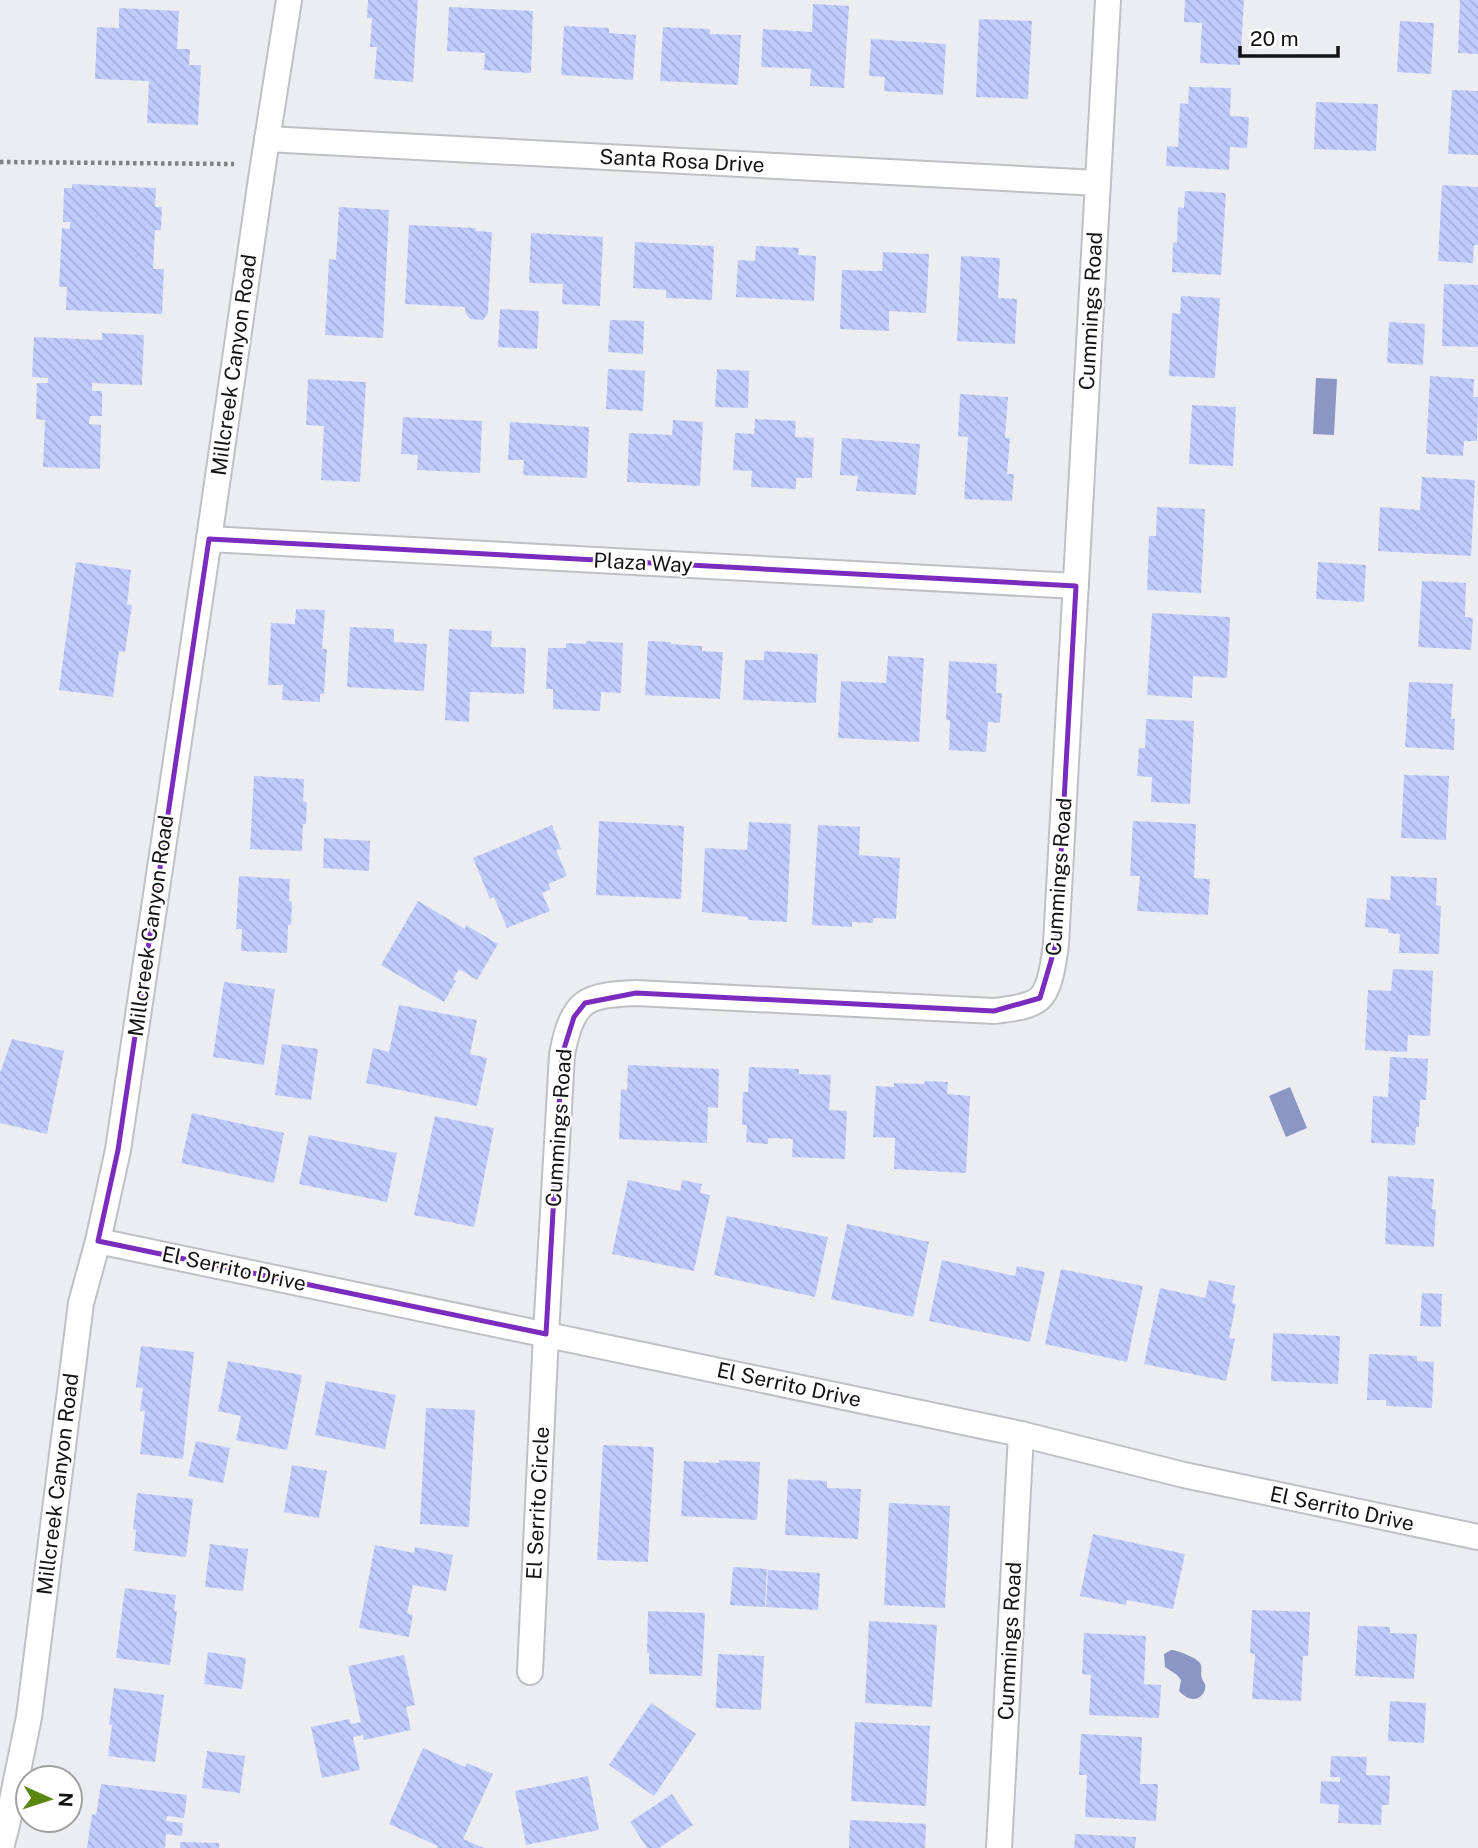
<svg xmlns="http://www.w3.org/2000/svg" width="1478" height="1848" font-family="'Public Sans',sans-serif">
<defs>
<pattern id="building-back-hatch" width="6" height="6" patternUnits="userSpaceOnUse" patternTransform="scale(1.75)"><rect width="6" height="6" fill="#c0ccfe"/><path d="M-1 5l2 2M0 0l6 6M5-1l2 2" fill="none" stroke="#a4aed9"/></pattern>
</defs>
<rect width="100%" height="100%" fill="#ecedf1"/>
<g fill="#8b96c5">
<polygon points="1316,378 1337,379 1334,435 1313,434"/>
<polygon points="1290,1087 1307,1128 1286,1137 1269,1096"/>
<path d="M1171 1650C1177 1650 1197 1658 1200 1663 1203 1668 1200 1674 1202 1679 1203 1681 1204 1682 1205 1684 1207 1691 1201 1699 1193 1699 1188 1699 1183 1695 1179 1691L1181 1680 1177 1675 1165 1667 1164 1654Z"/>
</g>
<g fill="url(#building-back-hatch)">
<polygon points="368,0 418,0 413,82 374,79 377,47 370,47 372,18 367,18"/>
<polygon points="1185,0 1244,0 1240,65 1200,63 1202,23 1184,22"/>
<polygon points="1460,0 1478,0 1478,54 1458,53"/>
<polygon points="813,4 849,6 844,88 810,86 811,69 761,67 763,29 812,32"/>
<polygon points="449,7 533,11 531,73 484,70 485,53 447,51"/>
<polygon points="119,8 179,11 177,49 190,49 189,65 201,65 198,125 147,123 149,81 95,79 97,27 119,28"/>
<polygon points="979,19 1032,21 1028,99 976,97"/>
<polygon points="1400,21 1434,23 1431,74 1397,72"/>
<polygon points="564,26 609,28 609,33 636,35 633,80 561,75"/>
<polygon points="663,27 710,29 710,34 741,35 738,85 660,81"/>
<polygon points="871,39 946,44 943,95 884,91 885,77 869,76"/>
<polygon points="1189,87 1231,88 1230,116 1249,117 1247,148 1230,147 1229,170 1166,166 1167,146 1178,147 1180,103 1188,104"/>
<polygon points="1452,90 1478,91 1478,155 1448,154"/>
<polygon points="1316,102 1378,104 1376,151 1314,149"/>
<polygon points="72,184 156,188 155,207 162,207 161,230 155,230 153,269 164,269 162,314 66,310 67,287 59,287 62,228 70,229 70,222 63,222 64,188 72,188"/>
<polygon points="1442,185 1478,187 1478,245 1474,245 1473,263 1438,261"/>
<polygon points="1185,191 1226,193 1221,275 1172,272 1173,242 1177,243 1178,207 1184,208"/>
<polygon points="339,207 389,210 383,338 325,335 329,259 336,260"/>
<polygon points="409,225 476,228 475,231 492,232 488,313 483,320 470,319 465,312 465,307 405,304"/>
<polygon points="531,233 603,237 600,306 562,304 563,284 529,283"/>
<polygon points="635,242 714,246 712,300 666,298 666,290 633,288"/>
<polygon points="756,246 799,248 798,255 816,256 814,301 736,297 738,260 755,261"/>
<polygon points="883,252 929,254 926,313 889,311 889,331 840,329 842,270 882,271"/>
<polygon points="961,256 1000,258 998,298 1017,299 1015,344 957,341"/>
<polygon points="1444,284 1478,285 1478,347 1442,346"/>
<polygon points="1181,296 1220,298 1215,378 1169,376 1172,313 1180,314"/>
<polygon points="500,309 539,311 537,349 498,347"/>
<polygon points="610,320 644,321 643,354 608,352"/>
<polygon points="1389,322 1425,324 1423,365 1387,363"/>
<polygon points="102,333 144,335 142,385 92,383 92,391 102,391 102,416 90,416 89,424 101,425 100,469 43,467 45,420 36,419 37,383 48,383 48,378 32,377 34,337 102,340"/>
<polygon points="608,369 645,371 643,411 606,409"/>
<polygon points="717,369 749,371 748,408 715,407"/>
<polygon points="1430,376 1474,379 1473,397 1478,397 1477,441 1464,441 1463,456 1426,454"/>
<polygon points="308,379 366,382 360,482 321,480 324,426 306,425"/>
<polygon points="960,394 1008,397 1005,438 1010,438 1007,474 1014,474 1012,501 964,499 968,437 958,436"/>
<polygon points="1192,405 1236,407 1233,466 1189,464"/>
<polygon points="403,417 482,421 480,473 417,470 418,455 401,454"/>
<polygon points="755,419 796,421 795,437 814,438 812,478 796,478 796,489 751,487 752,471 733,470 735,433 754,434"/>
<polygon points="673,420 703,422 700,486 627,482 629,433 672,435"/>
<polygon points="510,422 589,427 587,478 523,475 524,460 508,460"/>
<polygon points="842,438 920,444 916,495 856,491 858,476 840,475"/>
<polygon points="1422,477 1475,480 1471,556 1378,551 1380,507 1420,510"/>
<polygon points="1157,507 1205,509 1201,593 1147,590 1149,536 1156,536"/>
<polygon points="76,562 131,570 127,604 132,605 125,652 119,651 113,697 59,690"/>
<polygon points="1318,562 1366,565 1364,602 1316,599"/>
<polygon points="1422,581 1466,583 1465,617 1473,618 1471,650 1418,647"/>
<polygon points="296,609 325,610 322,649 327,649 324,694 320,694 320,702 282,700 283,685 268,685 271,623 295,624"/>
<polygon points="1152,613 1230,617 1227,678 1193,676 1192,698 1147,695"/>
<polygon points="350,627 394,629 394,642 427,644 424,691 347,687"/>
<polygon points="449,629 492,631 491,647 526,648 524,694 470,692 469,722 445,720"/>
<polygon points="586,641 623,643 621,693 601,692 600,711 553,709 553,689 546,689 548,648 566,648 566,643 586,644"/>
<polygon points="648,641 671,642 671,644 702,646 702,651 723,652 720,699 645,695"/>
<polygon points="764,651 818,654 816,703 743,700 745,660 764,660"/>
<polygon points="888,656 924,658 919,742 838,738 841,681 886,683"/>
<polygon points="949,661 997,664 996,693 1002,693 1000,723 988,722 986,752 949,750 950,720 946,720"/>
<polygon points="1409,682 1453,684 1451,719 1455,719 1454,750 1405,747"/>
<polygon points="1146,719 1194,721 1190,804 1151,802 1152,777 1137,776 1139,748 1145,748"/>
<polygon points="1404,775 1449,776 1446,840 1401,838"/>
<polygon points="254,776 304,779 303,801 307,802 306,824 303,824 302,851 250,849"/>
<polygon points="599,821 684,826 681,899 596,895"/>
<polygon points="1133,821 1196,824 1194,878 1210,879 1208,915 1137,911 1140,876 1130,876"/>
<polygon points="749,822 791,824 787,922 748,920 748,917 702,912 705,848 747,850"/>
<polygon points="552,825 561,849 556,850 567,876 548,884 551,889 542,893 550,911 507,928 494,897 490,899 473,858"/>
<polygon points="818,825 860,827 859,855 900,858 896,919 874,918 873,923 852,922 852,927 812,925"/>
<polygon points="324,838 370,841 369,871 323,868"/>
<polygon points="239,876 290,879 289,901 292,902 291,925 288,925 287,953 241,951 242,929 236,929"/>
<polygon points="1391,876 1437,878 1436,905 1441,906 1439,954 1399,953 1400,934 1388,933 1388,929 1365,927 1367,898 1390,900"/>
<polygon points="418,901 465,929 466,925 498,944 477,980 459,969 453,979 456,981 444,1002 381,965"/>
<polygon points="1393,969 1433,971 1430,1036 1408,1035 1407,1052 1365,1050 1368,990 1391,991"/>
<polygon points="224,982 275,989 264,1065 213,1057"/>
<polygon points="399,1005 477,1020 470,1054 487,1058 477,1106 366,1083 373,1048 389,1052"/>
<polygon points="12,1039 64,1051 47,1134 0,1123 0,1073"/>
<polygon points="282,1044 318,1049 311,1100 275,1095"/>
<polygon points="1390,1057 1428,1059 1426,1100 1420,1100 1419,1127 1416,1127 1415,1145 1371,1143 1373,1096 1388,1097"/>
<polygon points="628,1065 719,1069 718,1108 708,1107 707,1143 619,1139 621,1089 627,1090"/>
<polygon points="749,1067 799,1069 799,1074 831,1075 829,1110 847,1111 845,1159 792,1157 793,1139 768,1138 768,1144 746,1142 747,1125 742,1125 743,1092 748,1092"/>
<polygon points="925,1081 948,1082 947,1094 970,1096 966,1173 894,1169 895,1138 873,1137 876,1086 894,1087 894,1083 924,1084"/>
<polygon points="192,1113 284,1133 274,1183 181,1163"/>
<polygon points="435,1116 494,1128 474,1227 414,1215"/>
<polygon points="309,1135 397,1153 387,1202 299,1184"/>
<polygon points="1388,1176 1434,1179 1432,1209 1436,1209 1434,1247 1385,1244"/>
<polygon points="628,1180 680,1191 682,1180 702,1184 700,1193 710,1195 694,1271 612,1254"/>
<polygon points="727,1216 828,1237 815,1297 714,1275"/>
<polygon points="847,1224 929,1242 913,1317 831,1299"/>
<polygon points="942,1260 1015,1276 1017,1266 1045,1272 1030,1342 929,1321"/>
<polygon points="1061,1269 1143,1286 1127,1362 1045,1344"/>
<polygon points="1209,1280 1235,1286 1232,1303 1236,1304 1229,1338 1235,1339 1226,1381 1144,1364 1160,1288 1205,1298"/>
<polygon points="1422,1293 1442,1294 1441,1327 1420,1326"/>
<polygon points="1273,1333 1340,1336 1338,1384 1271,1381"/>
<polygon points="141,1346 194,1352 183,1459 140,1454 145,1411 140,1411 143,1388 136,1387"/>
<polygon points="1369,1354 1417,1356 1417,1361 1434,1362 1432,1408 1386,1406 1386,1400 1367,1400"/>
<polygon points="228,1361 302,1375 287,1450 236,1440 241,1416 218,1411"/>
<polygon points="326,1381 396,1395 385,1449 315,1435"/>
<polygon points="426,1408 475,1410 469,1527 420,1524"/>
<polygon points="196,1441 230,1448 223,1483 188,1476"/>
<polygon points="603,1445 654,1447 648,1562 597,1560"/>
<polygon points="719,1460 760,1462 757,1520 681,1516 684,1461 719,1463"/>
<polygon points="292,1465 327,1471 319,1518 284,1512"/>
<polygon points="788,1479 827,1481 827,1488 861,1489 858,1539 785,1535"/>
<polygon points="137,1493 193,1499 186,1557 134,1551 136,1530 133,1529"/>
<polygon points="889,1503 950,1506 945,1608 884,1605"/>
<polygon points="1093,1534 1185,1554 1173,1609 1127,1600 1126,1605 1080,1596"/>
<polygon points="210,1544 248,1549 243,1591 205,1587"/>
<polygon points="375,1545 414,1553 415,1547 453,1555 446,1591 413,1585 407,1613 413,1615 409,1637 359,1628"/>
<polygon points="733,1567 767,1569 765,1607 730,1605"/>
<polygon points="768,1570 820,1573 818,1610 766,1607"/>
<polygon points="125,1588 176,1595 174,1611 177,1611 170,1665 116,1658"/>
<polygon points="1252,1610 1310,1612 1308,1656 1303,1656 1301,1701 1252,1699 1255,1654 1250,1653"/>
<polygon points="648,1611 705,1613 702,1676 649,1674 649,1653 647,1653"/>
<polygon points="869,1621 937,1625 932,1707 865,1703"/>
<polygon points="1358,1626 1390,1627 1390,1633 1417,1634 1414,1679 1355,1676"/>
<polygon points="1084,1633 1146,1636 1144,1684 1161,1685 1159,1718 1089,1715 1091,1675 1082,1674"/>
<polygon points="208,1652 246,1658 242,1689 204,1684"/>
<polygon points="718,1654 764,1656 761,1710 716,1708"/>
<polygon points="404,1655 415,1705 406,1707 411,1730 364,1740 363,1735 353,1737 360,1770 322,1778 311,1727 349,1719 351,1724 361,1722 348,1666"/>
<polygon points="114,1688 164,1695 155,1762 108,1756 112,1725 109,1725"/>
<polygon points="1390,1701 1426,1703 1424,1743 1388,1741"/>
<polygon points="651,1703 696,1734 654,1796 609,1765"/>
<polygon points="855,1722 930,1726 926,1806 851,1801"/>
<polygon points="1081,1734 1142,1737 1140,1784 1158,1784 1156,1821 1085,1817 1087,1775 1079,1775"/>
<polygon points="423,1748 465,1767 467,1763 493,1774 463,1839 484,1848 437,1848 438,1846 389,1824"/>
<polygon points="207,1751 245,1756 240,1793 202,1788"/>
<polygon points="1331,1756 1367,1757 1366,1775 1390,1776 1389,1805 1382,1805 1381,1825 1338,1823 1339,1805 1320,1803 1321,1781 1340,1782 1340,1777 1330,1777"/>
<polygon points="588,1776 599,1830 526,1845 515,1791"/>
<polygon points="101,1784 187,1795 184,1818 167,1816 166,1821 183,1823 182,1836 166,1834 165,1848 87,1848 92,1814 96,1815"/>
<polygon points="672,1794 693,1825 659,1848 647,1848 630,1822"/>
<polygon points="850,1820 926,1824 925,1848 849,1848"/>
<polygon points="1075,1834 1136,1837 1135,1848 1074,1848"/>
<polygon points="180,1842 219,1843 219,1848 180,1848"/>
</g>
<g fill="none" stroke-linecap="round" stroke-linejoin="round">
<defs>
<g id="minor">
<polyline points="267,139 1098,183"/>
<polyline points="209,539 1076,586"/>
<polyline points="98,1241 1021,1434 1184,1475 1478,1537"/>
<path d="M530 1672 546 1334 562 1055C565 1038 570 1014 585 1003 598 994 620 994 636 993L994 1011C1008 1009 1028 1008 1039 999 1051 989 1054 959 1056 944L1108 0"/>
<polyline points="1,1848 7,1825 29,1717 81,1303 98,1241 118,1150 209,539 262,172 289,0"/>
<polyline points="999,1848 1021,1434"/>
</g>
</defs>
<use href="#minor" stroke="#bfc0c3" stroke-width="28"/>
<polyline stroke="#808183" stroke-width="4.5" stroke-dasharray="3.5 3.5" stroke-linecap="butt" points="0,162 234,164"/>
<use href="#minor" stroke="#fff" stroke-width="24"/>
</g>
<path fill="none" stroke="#7b2cbf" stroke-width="5" stroke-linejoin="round" d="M209 539 1076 586 1056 944 1040 998 994 1011 636 993 585 1003 574 1017 562 1055 546 1334 98 1241 118 1150Z"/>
<g text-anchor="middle" stroke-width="5" stroke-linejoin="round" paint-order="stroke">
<g font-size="21" fill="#131314" stroke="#fff">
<text transform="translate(682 161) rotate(3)" y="7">Santa Rosa Drive</text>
<text transform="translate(1091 311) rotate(-87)" y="7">Cummings Road</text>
<text transform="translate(234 365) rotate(-82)" y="7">Millcreek Canyon Road</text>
<text transform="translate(643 563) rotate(3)" y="7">Plaza Way</text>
<text transform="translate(1059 877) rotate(-86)" y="7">Cummings Road</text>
<text transform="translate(151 926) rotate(-82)" y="7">Millcreek Canyon Road</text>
<text transform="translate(559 1128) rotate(-86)" y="7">Cummings Road</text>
<text transform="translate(234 1269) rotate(12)" y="7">El Serrito Drive</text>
<text transform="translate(789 1385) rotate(12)" y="7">El Serrito Drive</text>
<text transform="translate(58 1484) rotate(-83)" y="7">Millcreek Canyon Road</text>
<text transform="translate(538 1503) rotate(-87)" y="7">El Serrito Circle</text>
<text transform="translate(1342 1509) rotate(12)" y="7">El Serrito Drive</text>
<text transform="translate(1010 1641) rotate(-87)" y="7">Cummings Road</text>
</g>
</g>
<g transform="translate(49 1799) rotate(93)"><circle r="33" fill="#ffffff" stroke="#a1a1a1" stroke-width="2"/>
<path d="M0-5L12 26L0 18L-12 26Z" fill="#5b8612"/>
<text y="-10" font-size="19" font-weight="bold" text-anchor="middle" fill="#131314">N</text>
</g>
<path d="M1240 46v10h98v-10" fill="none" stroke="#131314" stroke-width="3.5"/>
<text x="1250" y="46" font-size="21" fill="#131314" stroke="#ffffff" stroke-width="5" paint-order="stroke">20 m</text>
</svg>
